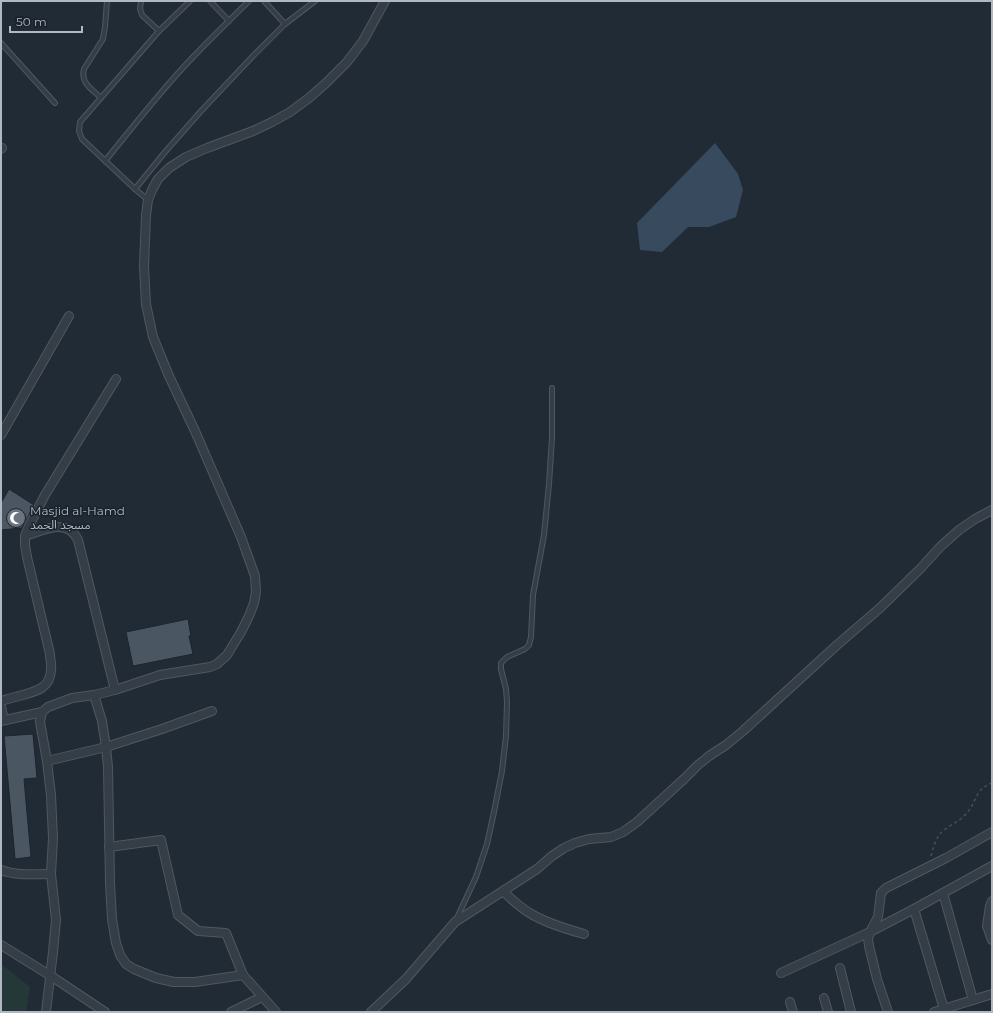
<svg xmlns="http://www.w3.org/2000/svg" width="993" height="1013" font-family="Montserrat,'Noto Sans Arabic',sans-serif">
<rect width="100%" height="100%" fill="#212b36"/>
<polygon fill="#243838" points="1,964 30,987 26,1012 1,1012"/>
<polygon fill="#384a5e" points="715,143 738,174 743,190 736,217 709,227 688,227 662,252 640,250 637,223"/>
<g fill="#4a5662" stroke="#1c242d">
<polygon points="9,489 34,505 22,528 1,530 1,503"/>
<polygon points="188,619 191,636 189,636 193,654 133,666 126,632"/>
<polygon points="33,734 37,778 24,779 31,857 15,859 4,736"/>
</g>
<g fill="none" stroke-linecap="round" stroke-linejoin="round">
<defs>
<g id="service">
<polyline points="141,1 140,9 142,15 159,31"/>
<polyline points="210,1 229,21"/>
<polyline points="264,1 285,24"/>
<polyline points="1,43 55,103"/>
<path d="M101 98C92 89 80 83 84 69L103 39 105 27 107 1"/>
<path d="M105 161C127 134 149 106 172 80 196 52 223 27 249 1"/>
<polyline points="135,189 165,152 202,110 253,56 285,24 315,1"/>
<polyline points="148,200 135,189 82,139 79,131 80,122 159,31 190,1"/>
<polyline points="456,920 476,877 487,844 494,812 502,771 506,736 507,702 506,689 501,669 501,663 507,657 525,649 529,645 531,637 533,595 544,535 549,484 552,438 552,388"/>
</g>
<g id="minor">
<polyline points="1,149 2,148"/>
<polyline points="1,435 69,316"/>
<path d="M25 536C44 530 67 517 78 540L115 690"/>
<polyline points="94,695 102,721 106,747 108,767 110,883 112,919 116,943 120,955 126,964 134,969 156,978 174,982 195,982 243,975"/>
<path d="M1 701C8 699 15 697 23 695 37 691 50 688 51 670 52 665 50 660 50 654L27 557 25 545V536L29 526 45 495 116 379"/>
<polyline points="1,707 4,720"/>
<polyline points="1,721 42,712"/>
<polyline points="47,761 106,747 162,729 212,711"/>
<polyline points="109,847 161,840 178,915 198,931 226,933 243,975 276,1012"/>
<path d="M1 870C17 876 35 874 51 874"/>
<path d="M503 891C512 900 522 909 533 915 549 924 566 929 584 934"/>
<polyline points="943,893 973,1000"/>
<polyline points="992,901 990,906 987,926 992,940"/>
<polyline points="914,909 944,1009"/>
<polyline points="1,945 51,976 105,1012"/>
<polyline points="840,968 851,1012"/>
<polyline points="781,973 870,932 914,909 992,866"/>
<polyline points="824,998 828,1012"/>
<polyline points="790,1002 793,1012"/>
<polyline points="46,1012 53,952 56,920 51,874 53,838 51,795 47,761 40,722 42,712 48,707 72,698 94,695 115,690 160,675 210,667 217,664 227,655 241,632 249,616 254,603 256,592 255,576 241,537 195,431 169,376 153,337 146,304 144,266 146,215 148,200 152,190 158,179 169,168 186,157 207,148 253,131 272,122 290,112 309,98 326,83 347,62 363,41 385,1"/>
<polyline points="231,1012 262,997"/>
<polyline points="371,1012 406,979 455,922 537,869 552,856 564,848 575,843 589,839 611,837 623,832 637,822 684,779 698,765 709,756 726,745 743,731 837,645 880,608 920,569 941,546 959,530 975,519 992,510"/>
<polyline points="888,1012 877,979 869,946 868,938 870,932 878,917 881,893 886,888 946,858 992,832"/>
<polyline points="934,1012 992,994"/>
</g>
</defs>
<use href="#service" stroke="#4f5861" stroke-width="6"/>
<use href="#minor" stroke="#4f5861" stroke-width="10"/>
<path stroke="#415354" stroke-width="1.5" stroke-dasharray="3 3" stroke-linecap="butt" d="M931 856C933 849 935 841 939 835 945 827 957 823 964 816 972 809 974 800 979 792 983 787 987 785 992 783"/>
<use href="#service" stroke="#353d47" stroke-width="4"/>
<use href="#minor" stroke="#353d47" stroke-width="8"/>
</g>
<defs>
<symbol id="mosque-disc" viewBox="-11 -11 22 22"><circle r="9.5" fill="#6b7280" stroke="#1a222b"/><path d="M3.5-4.9A6 6 0 1 0 3.5 4.9A5 5 0 1 1 3.5-4.9Z" fill="#fff"/></symbol>
</defs>
<g fill-rule="evenodd">
<use href="#mosque-disc" x="5" y="507" width="22" height="22"/>
</g>
<g text-anchor="middle" stroke-width="3" stroke-linejoin="round" paint-order="stroke">
<g font-size="12" fill="#afb8c3" stroke="#1a222b" text-anchor="start">
<text x="30" y="515">Masjid al-Hamd<tspan x="30" dy="14">مسجد الحمد</tspan></text>
</g>
</g>
<rect width="993" height="1013" fill="none" stroke="#afb8c3" stroke-width="4"/>
<path d="M10 26v6h72v-6" fill="none" stroke="#afb8c3" stroke-width="2"/>
<text x="16" y="26" font-size="12" fill="#afb8c3" stroke="#1a222b" stroke-width="3" paint-order="stroke">50 m</text>
</svg>
